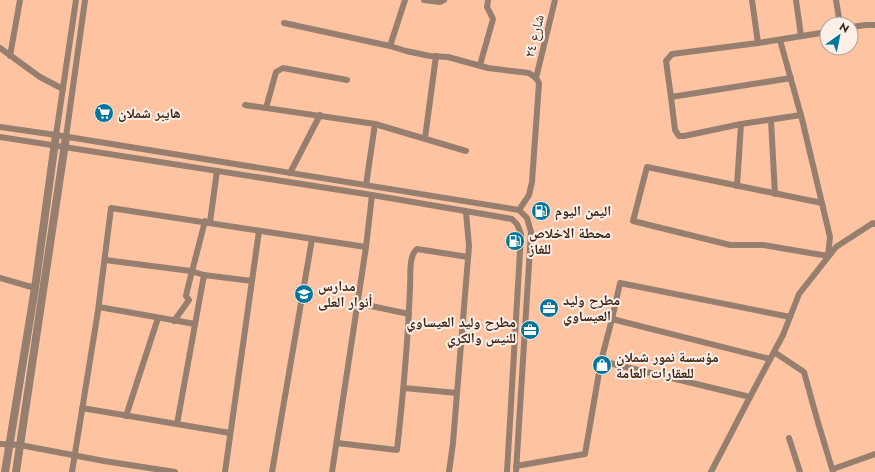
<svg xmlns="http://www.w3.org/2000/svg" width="875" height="472" font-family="Jost,'Noto Naskh Arabic',sans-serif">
<rect width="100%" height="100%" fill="#fec3a0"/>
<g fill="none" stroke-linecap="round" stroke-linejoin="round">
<g stroke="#977f70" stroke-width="6">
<polyline points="424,0 440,2 444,0"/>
<polyline points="752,0 758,43"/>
<polyline points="796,0 801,36"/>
<polyline points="836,0 840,24"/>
<polyline points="284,23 390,46 406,51 430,56 448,57 488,68 529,73 536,78 539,83 532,182 529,195 519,210"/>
<polyline points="851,27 866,25 875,25"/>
<polyline points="780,40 802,119 830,237 828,256 763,245 730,245 633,221 647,167 822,203"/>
<polyline points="390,46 405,0"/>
<polyline points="0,48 40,77 63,89"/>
<polyline points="10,56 20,0"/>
<polyline points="480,65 493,19 487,7 488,0"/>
<polyline points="536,78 555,0"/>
<polyline points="671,97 666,61 672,54 758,43 827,32"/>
<polyline points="245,105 375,124 466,151"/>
<polyline points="266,108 276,72 283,68 347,80"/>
<polyline points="771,120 775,194"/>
<polyline points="741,124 801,115"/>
<polyline points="0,127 56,135 519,210 527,218 531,232 516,472"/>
<polyline points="56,135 76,0"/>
<polyline points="0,137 372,195 512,219 517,224 521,234 507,472"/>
<polyline points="66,137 85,0"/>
<polyline points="425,138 436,56"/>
<polyline points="290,173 320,115"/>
<polyline points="366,185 375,124"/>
<polyline points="737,186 741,124 684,136 679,136 675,130 671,97 791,78"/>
<polyline points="210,222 217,171"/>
<polyline points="105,260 191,271 204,275 177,424"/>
<polyline points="204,275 252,281"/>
<polyline points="0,278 35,288"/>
<polyline points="357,303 409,314"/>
<polyline points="99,307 195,324"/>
<polyline points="612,319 620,283 790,317"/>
<polyline points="174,321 189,300 186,296 187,291 205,221"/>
<polyline points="774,352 804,372 817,419 833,472"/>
<polyline points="601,361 612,319 770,359"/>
<polyline points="404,388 457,393"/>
<polyline points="750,397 783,335 799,294 836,247 873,223 875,224"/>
<polyline points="82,408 230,433"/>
<polyline points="126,416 158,318"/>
<polyline points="789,438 800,472"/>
<path d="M337 443 397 450C403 396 408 342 410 287 411 277 408 256 417 249L468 257"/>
<polyline points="0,444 20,445 104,461 175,472"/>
<polyline points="516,466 585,454 601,361 750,397 711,472"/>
<polyline points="833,469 875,454"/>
<polyline points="72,472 98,311 111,208 366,247"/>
<polyline points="225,472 259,231"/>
<polyline points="272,472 312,239"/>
<polyline points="332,472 366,247 372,195"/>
<polyline points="449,472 453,443 469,246 466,212"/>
</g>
<g stroke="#977f70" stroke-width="8">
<polyline points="5,472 35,288 56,135"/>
<polyline points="16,472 66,137"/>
</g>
</g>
<defs>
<symbol id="supermarket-disc" viewBox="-11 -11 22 22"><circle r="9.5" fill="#00769f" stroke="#fcefe8"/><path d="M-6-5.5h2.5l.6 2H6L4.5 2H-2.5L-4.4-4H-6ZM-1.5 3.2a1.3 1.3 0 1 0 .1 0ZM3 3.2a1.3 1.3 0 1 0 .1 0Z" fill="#fff"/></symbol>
<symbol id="fuel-disc" viewBox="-11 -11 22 22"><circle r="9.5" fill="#00769f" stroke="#fcefe8"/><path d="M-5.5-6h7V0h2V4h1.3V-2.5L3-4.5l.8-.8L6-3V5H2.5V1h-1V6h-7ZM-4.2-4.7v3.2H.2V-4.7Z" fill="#fff"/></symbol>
<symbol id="school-disc" viewBox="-11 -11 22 22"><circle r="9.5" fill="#00769f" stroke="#fcefe8"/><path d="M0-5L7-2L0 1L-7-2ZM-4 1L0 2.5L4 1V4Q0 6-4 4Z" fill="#fff"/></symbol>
<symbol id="office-disc" viewBox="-11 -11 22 22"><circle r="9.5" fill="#00769f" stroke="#fcefe8"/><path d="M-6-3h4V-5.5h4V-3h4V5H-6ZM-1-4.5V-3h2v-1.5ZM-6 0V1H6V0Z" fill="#fff"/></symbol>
<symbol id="shop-disc" viewBox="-11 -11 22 22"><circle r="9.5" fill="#00769f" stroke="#fcefe8"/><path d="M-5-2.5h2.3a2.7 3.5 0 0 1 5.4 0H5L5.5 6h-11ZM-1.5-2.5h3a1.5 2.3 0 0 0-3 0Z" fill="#fff"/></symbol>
</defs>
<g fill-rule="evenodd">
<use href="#supermarket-disc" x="93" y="102" width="22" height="22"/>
<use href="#fuel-disc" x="530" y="200" width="22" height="22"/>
<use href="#fuel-disc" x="504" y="230" width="22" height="22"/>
<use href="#school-disc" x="293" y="283" width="22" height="22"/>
<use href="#office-disc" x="538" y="297" width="22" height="22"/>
<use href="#office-disc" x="519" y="319" width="22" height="22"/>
<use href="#shop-disc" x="591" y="354" width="22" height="22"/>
</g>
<g text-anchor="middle" stroke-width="4" stroke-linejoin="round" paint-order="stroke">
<g font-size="14" fill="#3c2618" stroke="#fcefe8">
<text transform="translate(534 36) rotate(-76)" y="5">شارع ٢٤</text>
</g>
<g font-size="14" font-weight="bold" fill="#3c2618" stroke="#fcefe8" text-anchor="start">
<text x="118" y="118">هايبر شملان</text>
<text x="555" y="216">اليمن اليوم</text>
<text x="529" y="238">محطة الاخلاص<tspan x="529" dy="16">للغاز</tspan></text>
<text x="318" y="291">مدارس<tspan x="318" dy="16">أنوار العلى</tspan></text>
<text x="563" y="305">مطرح وليد<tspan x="563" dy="16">العيساوي</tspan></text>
<text x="516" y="327" text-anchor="end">مطرح وليد العيساوي<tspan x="516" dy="16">للنيس والكري</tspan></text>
<text x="616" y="362">مؤسسة نمور شملان<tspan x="616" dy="16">للعقارات العامة</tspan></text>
</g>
</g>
<g transform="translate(839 36) rotate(33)"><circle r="19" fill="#fcefe8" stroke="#af9f95"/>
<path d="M0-3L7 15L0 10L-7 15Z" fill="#00769f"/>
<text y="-6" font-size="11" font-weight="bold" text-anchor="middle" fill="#3c2618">N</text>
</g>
</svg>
